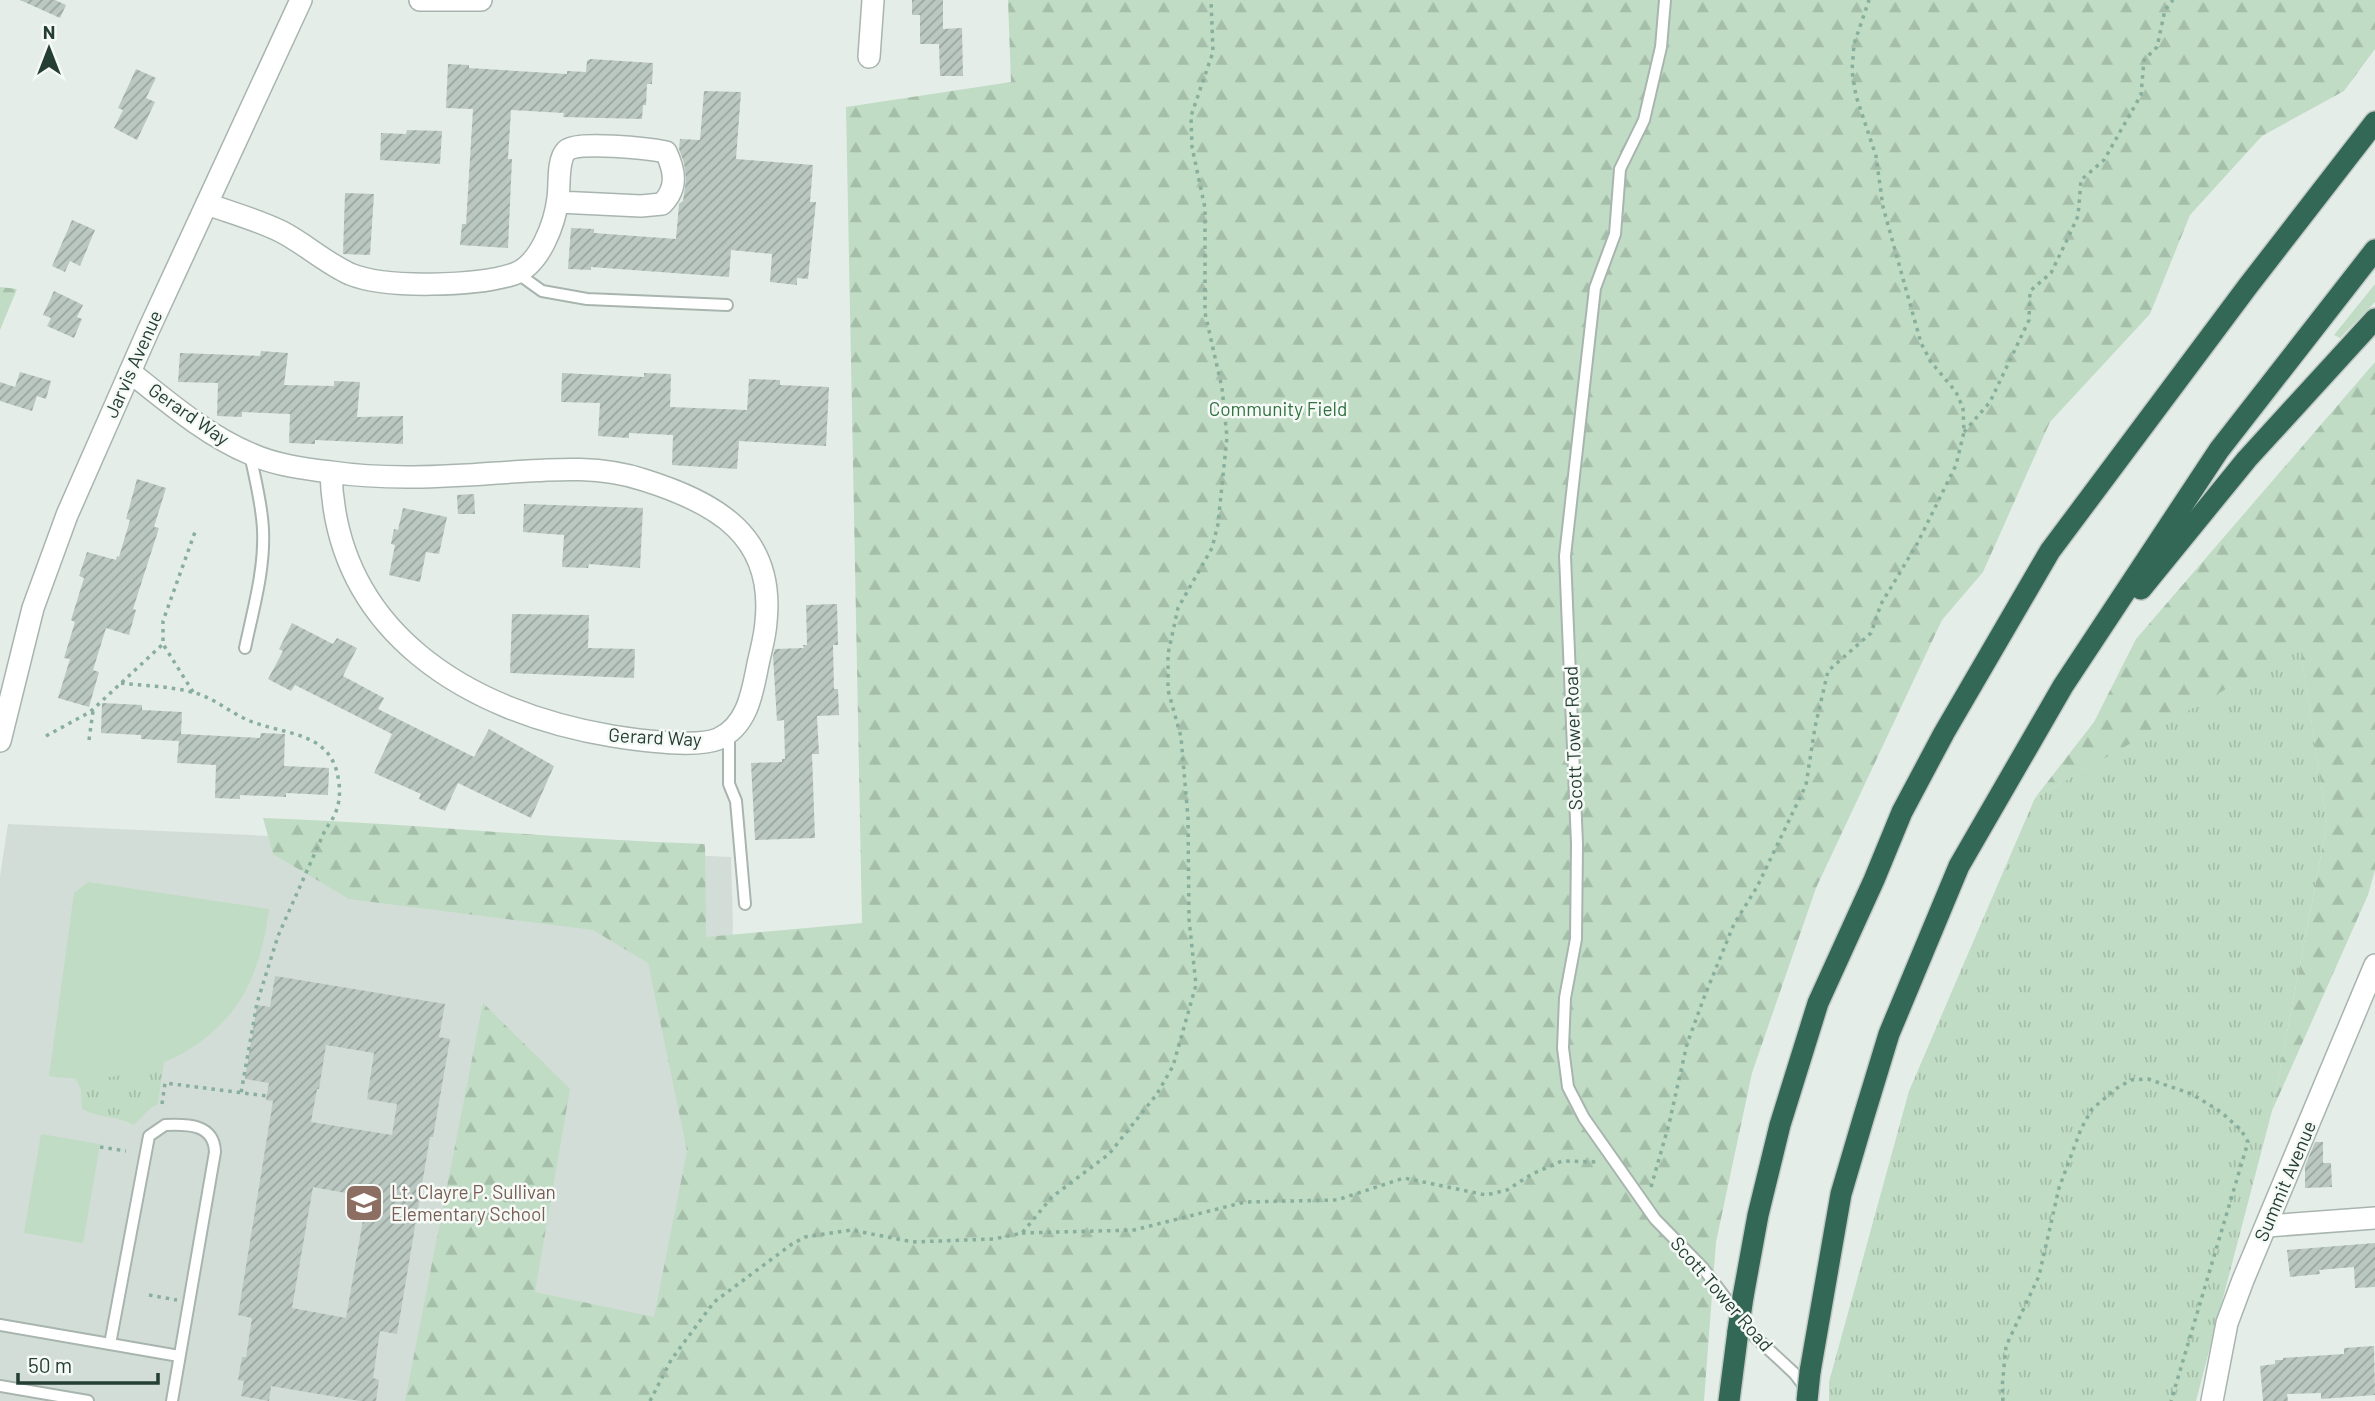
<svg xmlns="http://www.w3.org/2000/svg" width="2375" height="1401" font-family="Barlow,sans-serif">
<defs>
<pattern id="grass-tufts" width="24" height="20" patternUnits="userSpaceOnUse" patternTransform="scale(1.75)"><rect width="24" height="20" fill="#c0dcc4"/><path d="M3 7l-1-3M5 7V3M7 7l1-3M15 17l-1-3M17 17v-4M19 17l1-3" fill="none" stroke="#a5bea9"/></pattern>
<pattern id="forest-firs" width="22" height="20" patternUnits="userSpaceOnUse" patternTransform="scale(1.75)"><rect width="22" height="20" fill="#c0dcc4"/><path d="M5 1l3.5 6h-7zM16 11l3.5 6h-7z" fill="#a5bea9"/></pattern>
<pattern id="building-hatch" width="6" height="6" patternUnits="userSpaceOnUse" patternTransform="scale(1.75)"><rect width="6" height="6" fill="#bbc8c1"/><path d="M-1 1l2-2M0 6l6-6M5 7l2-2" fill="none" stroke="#98a49e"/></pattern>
</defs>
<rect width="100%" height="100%" fill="#e5ede9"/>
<polygon fill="#d3ddd7" points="8,824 731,857 733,924 729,1007 724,1401 0,1401 0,876"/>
<g fill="url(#grass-tufts)">
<polygon points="2375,284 2375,302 2340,338 2334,335"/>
<polygon points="2300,646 2327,824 2272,1111 2196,1401 1829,1401 1829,1382 1909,1091 2035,798"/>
<path d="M164 1062 158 1104 151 1108 134 1125C117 1116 99 1118 82 1109L81 1090 76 1079C107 1078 136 1075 164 1062Z"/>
</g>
<g fill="url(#forest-firs)">
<path d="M1008 0H2375V49L2344 91 2262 136 2190 215 2150 314 2050 422 1983 572 1942 620 1816 888 1752 1073 1716 1242 1704 1401H405L483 1003 570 1089 535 1292 654 1317 687 1151 648 963 593 930 349 899 273 854 263 818C410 823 557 839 705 844L706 937 862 923 846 107 1011 82Z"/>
<polygon points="0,287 17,289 0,330"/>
<polygon points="2375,362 2375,870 2368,895 2272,1111 2327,824 2300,647 2035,798 2094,722 2136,639"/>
</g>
<g fill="#c0dcc4">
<path d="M88 882 269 909C266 937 258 967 245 992 207 1060 122 1088 49 1076L74 893Z"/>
<polygon points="41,1134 100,1144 83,1243 24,1233"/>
</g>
<g fill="url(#building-hatch)" fill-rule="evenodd">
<polygon points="20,0 55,0 66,5 60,18"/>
<polygon points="912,0 943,0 943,29 962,28 963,76 940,76 939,44 920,44 920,15 912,15"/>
<polygon points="590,59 653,63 652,84 647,84 646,105 643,105 642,119 563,117 564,113 511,110 508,159 512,159 508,248 460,245 462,224 466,224 473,109 446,108 448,64 469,65 469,68 567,74 567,71 586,72 587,61"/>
<polygon points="136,69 156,78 146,98 155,102 137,140 114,128 123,110 118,108"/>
<polygon points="704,91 741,92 736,159 813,165 810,202 816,202 808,279 797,278 797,285 770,282 772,254 731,250 729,277 591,267 591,270 568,269 571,228 594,229 594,233 676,239 679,204 683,201 686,180 684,163 679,149 680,139 700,140"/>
<polygon points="407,130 442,131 440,164 380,160 381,133 406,134"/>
<polygon points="345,193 374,194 370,255 343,254"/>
<polygon points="72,220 95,230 80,266 70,261 65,272 52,266"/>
<polygon points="54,291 83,305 77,317 82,319 74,338 47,326 51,318 43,315"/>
<polygon points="261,351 288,353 284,385 334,386 334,381 360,382 357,417 403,416 403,444 315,440 315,444 289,443 290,414 242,412 242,417 217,416 218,383 178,382 180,353 260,356"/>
<polygon points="20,372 51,381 46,399 37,396 32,411 0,401 0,382 15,387"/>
<polygon points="562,373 644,377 644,373 671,374 670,407 747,410 749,379 780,380 780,385 829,387 826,446 739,441 737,469 672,465 673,435 629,433 629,438 598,436 600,403 561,402"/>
<polygon points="137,479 166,488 154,527 159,528 133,609 136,610 129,635 106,628 93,670 99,672 89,707 58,698 70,659 64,658 75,622 71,620 84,578 79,576 87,552 116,560 117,556 119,557 130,520 126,519"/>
<polygon points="474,494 475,514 458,514 457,495"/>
<polygon points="524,504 643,508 640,568 589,564 588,568 562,567 564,535 523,532"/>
<polygon points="403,508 447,517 439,554 426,552 420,582 389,575 395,545 391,544 394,529 398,530"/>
<polygon points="837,604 838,645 833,645 834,689 838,689 839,715 817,716 819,754 812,754 815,838 755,840 751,763 782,762 782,759 785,759 784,720 777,721 773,656 775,649 804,648 803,645 807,645 806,605"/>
<polygon points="512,614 589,615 588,648 635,649 634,678 510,673"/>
<polygon points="292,623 333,644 337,638 357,648 343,676 384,698 378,709 474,757 489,729 554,766 531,818 458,783 445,811 419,799 421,794 374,773 392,734 295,685 291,691 268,679 283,651 279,649"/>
<polygon points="102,703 142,705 142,710 182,712 181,734 260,738 261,733 285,734 284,766 329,768 328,795 286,793 286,797 240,795 240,799 215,798 216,765 177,763 179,741 141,739 141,735 101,733"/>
<path d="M275 976 445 1004 439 1037 450 1039 433 1137H430L397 1334 380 1331 373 1378 379 1380 376 1401H360L271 1386 269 1401 241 1396 244 1381 238 1380 242 1357H246L252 1318 238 1315 273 1101 266 1100 269 1083 245 1079 257 1005 270 1007ZM326 1045 374 1053 367 1099 397 1104 392 1135 311 1122 317 1089H319ZM313 1187 367 1197 346 1318 292 1308Z"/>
<polygon points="2315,1142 2323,1142 2323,1163 2331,1163 2332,1187 2305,1188 2305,1166"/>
<polygon points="2375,1243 2375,1287 2355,1288 2354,1267 2319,1270 2320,1274 2290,1277 2287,1250"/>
<polygon points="2374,1346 2375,1395 2321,1399 2321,1393 2287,1394 2288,1401 2263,1401 2260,1366 2275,1364 2275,1360 2283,1360 2283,1358 2344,1354 2344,1348"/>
</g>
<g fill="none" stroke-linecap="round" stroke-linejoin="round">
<defs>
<g id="service">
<polyline points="1665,0 1661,47 1644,120 1620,169 1615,234 1595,288 1565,556 1577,844 1576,939 1565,998 1563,1048 1568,1087 1584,1118 1655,1219 1703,1268 1753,1335 1794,1373 1807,1390"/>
<polyline points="517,273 542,291 587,299 727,305"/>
<path d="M245 648C253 610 265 569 263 530 262 504 255 479 250 454"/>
<polyline points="729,732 729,784 736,801 745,904"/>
<path d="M0 1325 110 1344 149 1136 165 1125C188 1124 214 1124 215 1152L172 1401"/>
<polyline points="110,1344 179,1356"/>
<polyline points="0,1386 88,1401"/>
</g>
<g id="minor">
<polyline points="420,0 481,0"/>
<polyline points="869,57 873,0"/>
<path d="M207 204C232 213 258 220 282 232 305 244 326 263 350 274 386 289 477 286 514 274 540 265 555 223 558 198 560 185 557 161 566 151 575 140 651 149 666 152 675 171 678 188 662 204L641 206 558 202"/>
<path d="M130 372C168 402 206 435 251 454 275 465 305 469 331 472 335 633 469 712 612 736 637 740 696 748 718 739 746 727 752 695 757 669 760 653 765 638 766 622 775 536 717 503 644 480 596 464 547 470 497 473 442 477 385 480 331 472"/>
<polyline points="2267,1226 2375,1218"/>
<polyline points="2212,1401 2227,1323 2243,1280 2375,965"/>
</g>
<polyline id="tertiary" points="0,741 33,608 67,515 148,331 301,0"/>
<g id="motorway">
<polyline points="2141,589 2247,459 2375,319"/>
<polyline points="1743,1297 1758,1215 1780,1125 1818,1003 1874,880 1902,812 1944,733 2050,551 2248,286 2375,122"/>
<polyline points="1810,1372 1841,1194 1864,1116 1889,1034 1959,866 2063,686 2219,450 2375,250"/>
<polyline points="1729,1401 1738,1331"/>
</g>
</defs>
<use href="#service" stroke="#a8b5af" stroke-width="14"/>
<use href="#minor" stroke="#a8b5af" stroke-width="24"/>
<use href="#tertiary" stroke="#a8b5af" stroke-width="24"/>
<use href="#motorway" stroke="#c2c9c6" stroke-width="24"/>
<g stroke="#88ae9d" stroke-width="3.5" stroke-dasharray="3.5 5" stroke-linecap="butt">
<polyline points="1964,432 1990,402 2029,320 2030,291 2051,273 2066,242 2078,216 2081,180 2104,160 2141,95 2144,60 2157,47 2165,10 2173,0"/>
<path d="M121 683C144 686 169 686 191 692 212 696 230 713 250 721 288 736 333 731 339 783 341 801 337 815 326 828L278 936 257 1003 241 1093"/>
<polyline points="193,692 163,644 163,621 195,532"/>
<polyline points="46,736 90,712 163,644"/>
<polyline points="89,740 93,711"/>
<polyline points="162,1104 165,1083 267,1096"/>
<polyline points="100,1147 126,1151"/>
<polyline points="1651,1187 1669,1124 1687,1044 1705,995 1734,924 1757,887 1806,785 1815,727 1828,671 1871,633 1881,604 1917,544 1956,465 1964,432 1963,408 1956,392 1931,362 1921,343 1883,207 1876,156 1856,96 1852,71 1854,44 1869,0"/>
<polyline points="1022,1233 1134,1230 1245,1202 1337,1200 1404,1178 1486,1195 1507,1190 1532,1174 1562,1161 1598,1162"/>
<polyline points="149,1295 177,1300"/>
<polyline points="650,1401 671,1360 714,1302 792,1244 805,1237 851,1230 913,1242 994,1239 1022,1233 1052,1197 1109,1154 1157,1094 1173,1066 1196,985 1189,919 1188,818 1181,737 1168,690 1168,654 1178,608 1212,548 1218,524 1227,437 1222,388 1205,313 1205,208 1192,147 1191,116 1213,52 1211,0"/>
<polyline points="2003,1401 2002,1388 2006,1346 2039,1276 2059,1188 2081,1129 2092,1109 2117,1088 2131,1080 2148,1079 2192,1094 2221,1112 2241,1130 2248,1142 2171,1401"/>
</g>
<use href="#service" stroke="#fff" stroke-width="10"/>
<use href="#minor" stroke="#fff" stroke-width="21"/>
<use href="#tertiary" stroke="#fff" stroke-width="21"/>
<use href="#motorway" stroke="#336856" stroke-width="21"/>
<defs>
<g id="motorway-bridge">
<polyline points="1738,1331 1743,1297"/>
<polyline points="1807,1401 1810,1372"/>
</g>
</defs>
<use href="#motorway-bridge" stroke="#c2c9c6" stroke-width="24" stroke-linecap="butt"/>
<use href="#motorway-bridge" stroke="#336856" stroke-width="21"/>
</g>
<defs>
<symbol id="school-square" viewBox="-11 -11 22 22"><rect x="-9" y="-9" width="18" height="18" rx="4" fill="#8d6e63" stroke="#f6faf7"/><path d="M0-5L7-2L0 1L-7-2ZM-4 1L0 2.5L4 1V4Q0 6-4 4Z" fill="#fff"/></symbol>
</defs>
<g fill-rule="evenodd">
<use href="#school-square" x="342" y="1181" width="44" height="44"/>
</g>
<g text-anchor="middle" stroke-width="5" stroke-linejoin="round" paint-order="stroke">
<g font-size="19" fill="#253e34" stroke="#f6faf7">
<text transform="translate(133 364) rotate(-66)" y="7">Jarvis Avenue</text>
<text transform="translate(189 414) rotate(35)" y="7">Gerard Way</text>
<text transform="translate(655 737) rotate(3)" y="7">Gerard Way</text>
<text transform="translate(1573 738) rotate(-92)" y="7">Scott Tower Road</text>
<text transform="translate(2285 1181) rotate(-67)" y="7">Summit Avenue</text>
<text transform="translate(1722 1294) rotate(49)" y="7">Scott Tower Road</text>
</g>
<g font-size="19" fill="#327242" stroke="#f6faf7">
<text x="1278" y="416">Community Field</text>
</g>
<g font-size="19" fill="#785e54" stroke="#f6faf7" text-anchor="start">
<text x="391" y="1199">Lt. Clayre P. Sullivan<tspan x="391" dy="22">Elementary School</tspan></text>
</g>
</g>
<g transform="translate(49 49)" stroke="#f6faf7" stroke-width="5" paint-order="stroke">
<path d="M0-5L12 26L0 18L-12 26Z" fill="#253e34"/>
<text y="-10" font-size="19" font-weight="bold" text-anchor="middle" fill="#253e34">N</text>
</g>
<path d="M18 1373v10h140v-10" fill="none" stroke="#253e34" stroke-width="3.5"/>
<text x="28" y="1373" font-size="21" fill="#253e34" stroke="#f6faf7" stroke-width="5" paint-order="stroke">50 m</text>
</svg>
